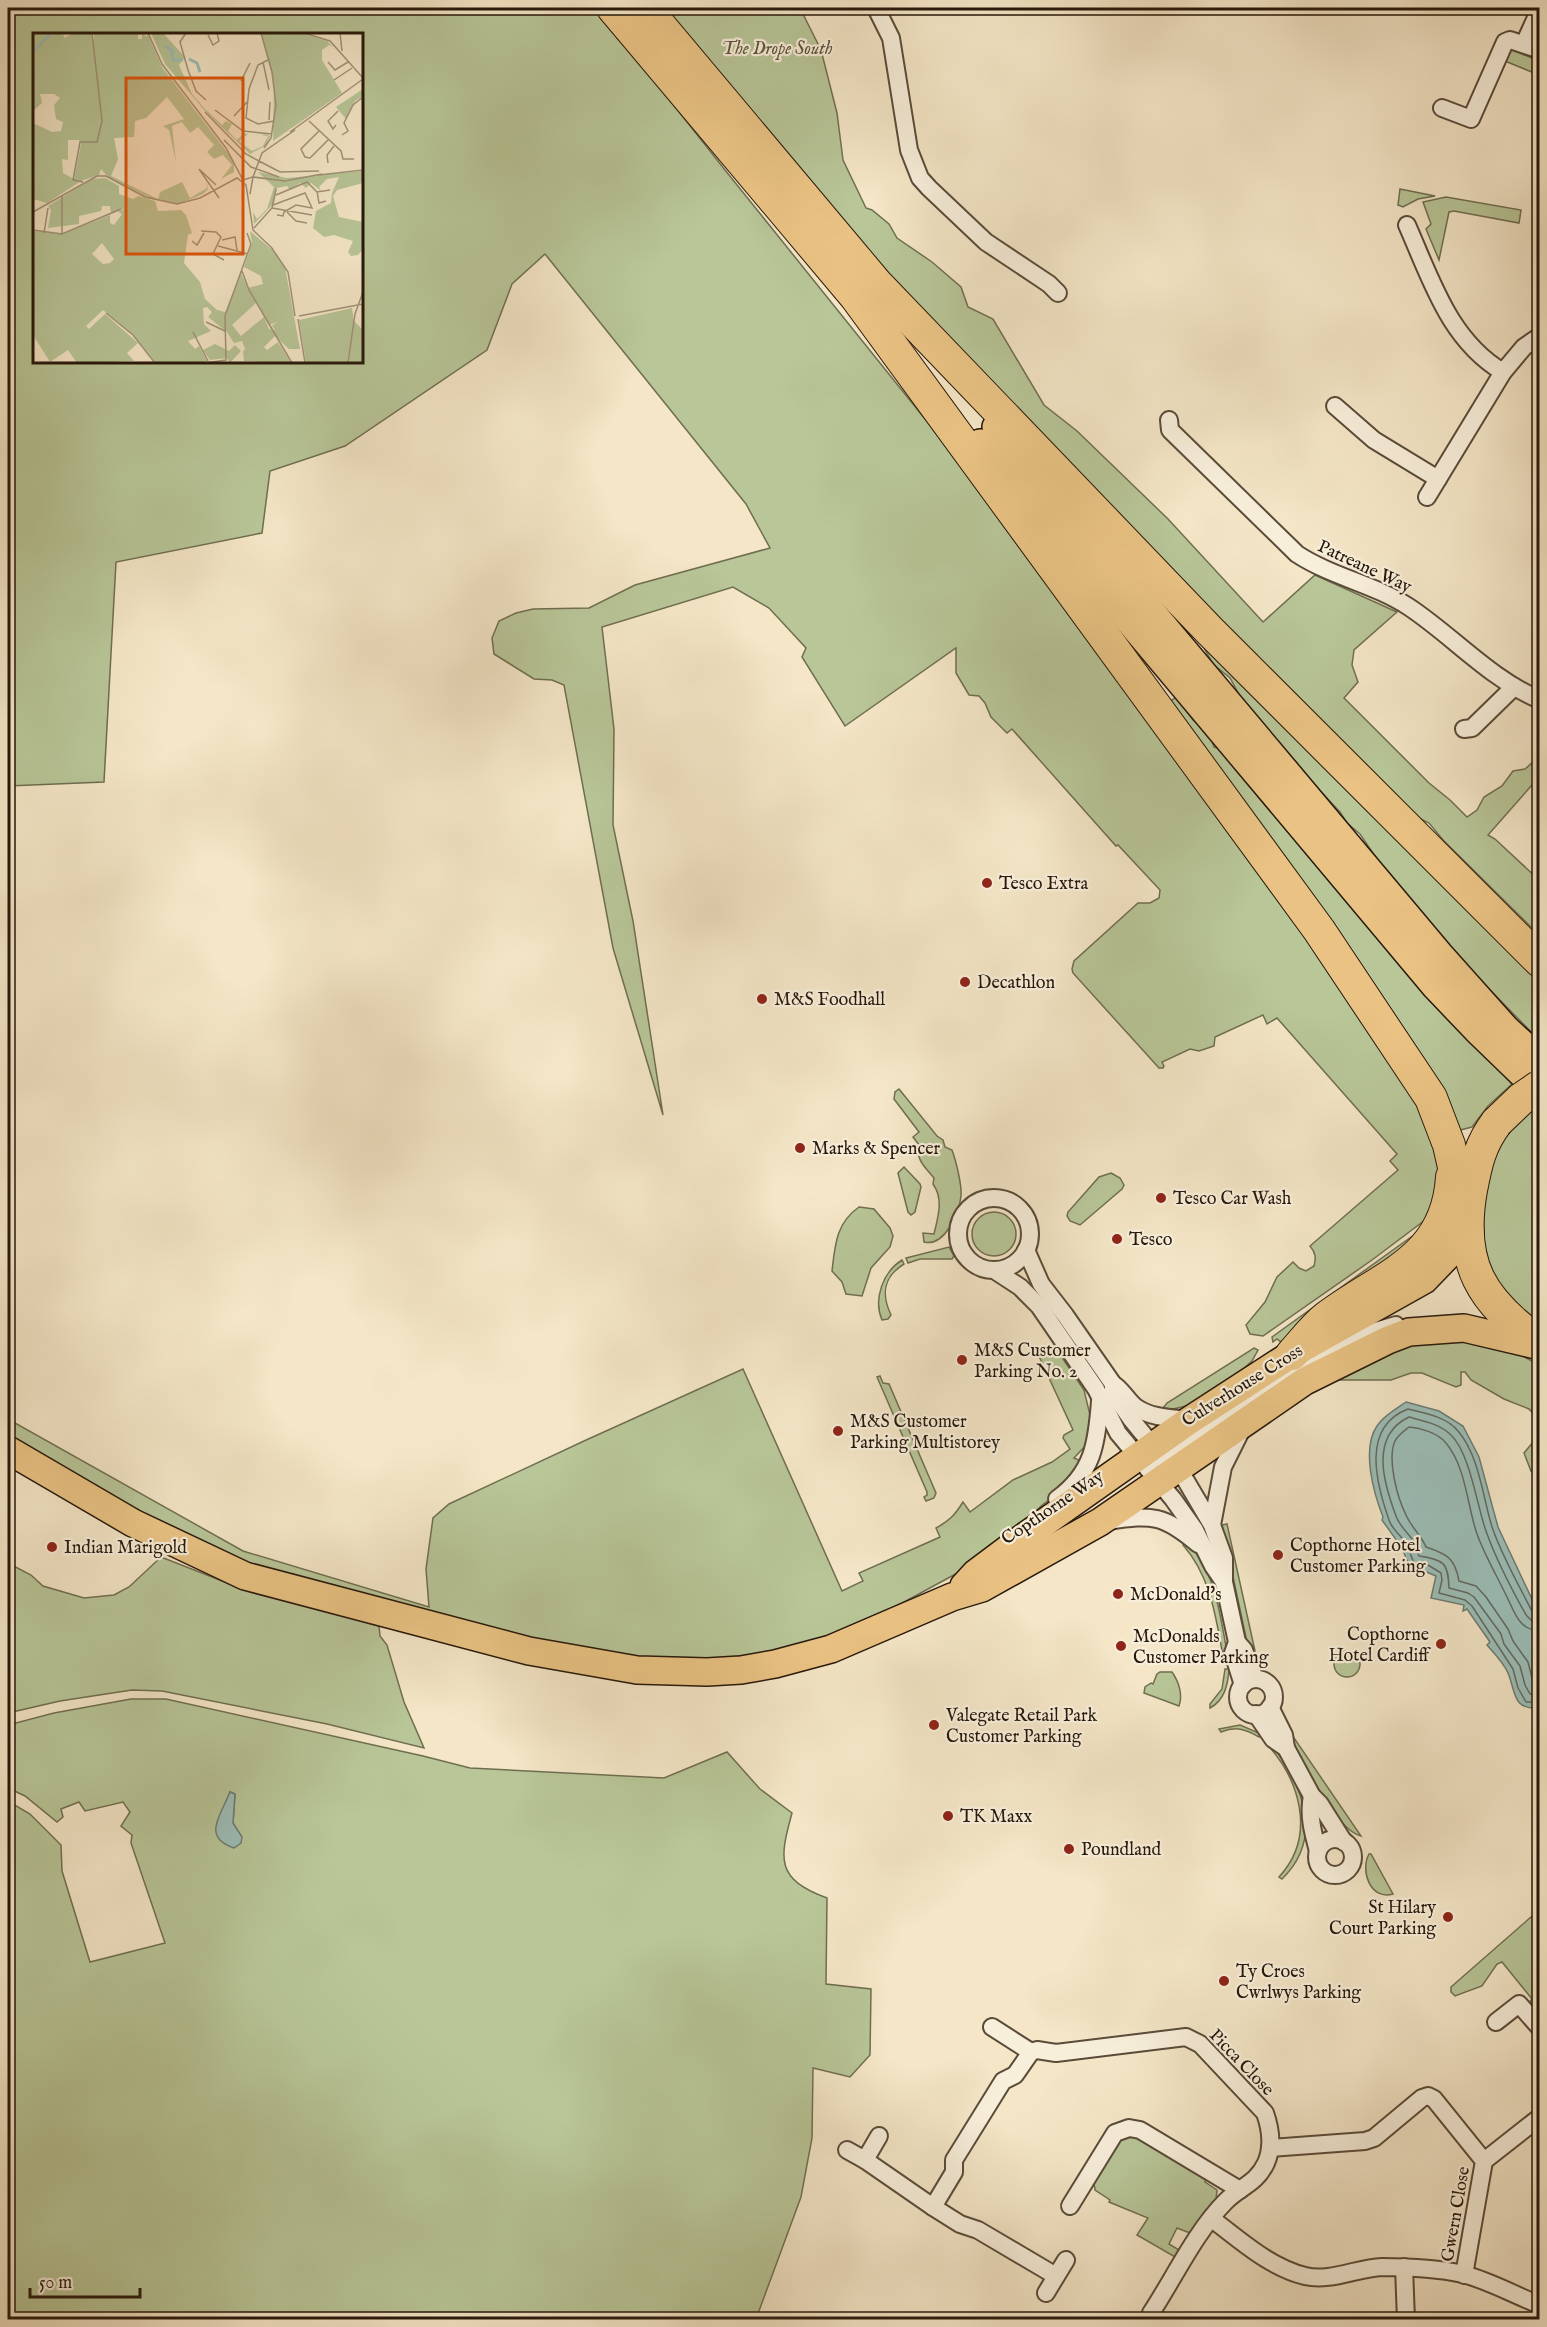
<svg xmlns="http://www.w3.org/2000/svg" width="1547" height="2327" font-family="'IM FELL English',serif">
<rect width="100%" height="100%" fill="#f4e6c7"/>
<filter id="stains"><feTurbulence type="fractalNoise" baseFrequency=".00333" numOctaves="4"/><feColorMatrix values="0 0 0 0 .2 0 0 0 0 .09 0 0 0 0 .02 0 0 0 .5 -.17"/></filter>
<radialGradient id="worn" r=".72"><stop offset=".6" stop-color="#630" stop-opacity="0"/><stop offset="1" stop-color="#630" stop-opacity=".3"/></radialGradient>
<g fill="#b8c698" stroke="#6f6e51" stroke-width="1.5" fill-rule="evenodd">
<path d="M8 8H597L725 170 929 424 1167 741 1425 1105 1440 1173 1429 1217 1372 1260 1263 1336 1250 1334 1246 1325 1265 1302 1277 1277 1293 1262 1299 1268 1306 1271 1314 1266C1316 1258 1316 1253 1310 1246L1398 1170 1390 1161 1397 1154 1277 1018 1267 1024 1263 1015 1215 1037 1214 1046 1199 1051 1190 1049 1162 1062 1164 1066 1163 1068H1159L1073 973 1072 969 1074 961 1138 903H1150L1159 898 1160 890 1118 845 1116 846 1012 729 1007 733 991 717 985 703 979 696 969 695 956 673V648L845 726 802 657 806 648 769 608 733 587 602 627 614 729 613 825 633 921 663 1115 613 948 564 685 552 680 534 679 494 654 492 638 499 621 516 613 533 609 589 608 635 585 770 548 746 504 545 254 512 284 487 350 345 446 270 471 262 533 116 562 104 782 8 786ZM34 34H362V362H34Z"/>
<polygon points="660,8 800,8 821,50 837,113 843,160 866,208 872,210 889,224 897,238 932,262 961,287 968,307 993,319 1044,405 1077,431 1168,519 1263,622 1315,575 1397,612 1354,650 1352,665 1358,682 1344,698 1429,783 1450,800 1467,817 1477,810 1484,797 1502,786 1513,771 1525,769 1534,761 1534,748 1539,744 1539,777 1488,835 1495,839 1539,880 1539,935 1444,841 1429,823 1403,810 923,314"/>
<polygon points="1510,49 1539,61 1539,75 1505,61"/>
<polygon points="1400,189 1435,196 1418,199 1403,207 1398,205"/>
<polygon points="1446,197 1521,210 1519,223 1454,211 1449,212 1439,260 1426,229 1431,224 1423,202"/>
<polygon points="1199,639 1374,808 1539,978 1539,1040 1454,953 1377,859 1360,834 1347,823 1340,812 1292,761 1241,698 1230,678 1213,664"/>
<polygon points="1175,698 1180,702 1193,720 1209,733 1214,747 1222,749 1389,951 1512,1084 1488,1106 1472,1127 1460,1130 1444,1092 1169,702"/>
<path d="M899 1089 937 1136 943 1140 945 1147 952 1150C956 1161 962 1185 961 1196 959 1213 945 1247 924 1242L923 1233 934 1234C938 1217 944 1199 933 1184L934 1178C927 1169 914 1159 920 1146L913 1137 919 1132 894 1099 895 1092Z"/>
<polygon points="1540,1104 1540,1323 1510,1302 1488,1264 1484,1241 1483,1206 1494,1153 1508,1130"/>
<polygon points="904,1167 920,1184 921,1187 915,1212 911,1215 908,1212 898,1173"/>
<polygon points="1111,1173 1120,1178 1124,1185 1122,1189 1080,1225 1070,1221 1067,1216 1068,1212 1099,1177"/>
<path d="M859 1207 874 1209 890 1228 893 1236 890 1247 871 1268 862 1296 846 1294 842 1282 832 1271C835 1245 836 1223 859 1207Z"/>
<circle cx="994" cy="1234" r="22"/>
<polygon points="1418,1232 1376,1280 1281,1342 1277,1339 1273,1342 1272,1337"/>
<polygon points="949,1247 954,1256 952,1259 920,1259 908,1263 906,1258"/>
<path d="M902 1260 904 1264C883 1277 881 1294 891 1315L888 1319 882 1320C873 1299 883 1272 902 1260Z"/>
<path d="M1401 1342C1449 1342 1499 1336 1539 1366V1420L1529 1409 1504 1399 1471 1380 1465 1372H1461V1385L1456 1387 1422 1373H1411L1391 1380H1335Z"/>
<path d="M1051 1347H1055L1084 1390 1090 1415 1088 1443 1074 1458 1085 1463 1068 1485 1041 1506 1014 1535 963 1570 882 1614 812 1643 752 1655 686 1661 633 1658 582 1650 305 1585 203 1548 8 1440V1419L243 1551 429 1607 426 1569 433 1518 449 1504 584 1441 743 1369 842 1591 863 1581 859 1573 940 1537 936 1528C949 1521 955 1515 963 1502L970 1512 1013 1480 1052 1462 1070 1449 1063 1438 1064 1435 1073 1430 1038 1354Z"/>
<polygon points="1254,1348 1258,1350 1252,1361 1219,1391 1191,1405 1173,1409 1163,1408 1167,1403"/>
<polygon points="880,1376 883,1383 889,1384 936,1493 934,1498 926,1501 924,1497 927,1495 927,1492 877,1377"/>
<polygon points="1539,1435 1539,1479 1531,1471 1524,1453"/>
<polygon points="1227,1524 1255,1651 1254,1653 1248,1647 1222,1525"/>
<path d="M1186 1542C1218 1571 1220 1621 1229 1661H1224C1216 1620 1212 1578 1183 1545Z"/>
<polygon points="161,1557 235,1586 379,1626 380,1636 387,1645 404,1702 424,1748 327,1724 162,1691 132,1690 60,1701 8,1713 8,1563 31,1575 43,1586 84,1598 114,1595 129,1587"/>
<circle cx="1347" cy="1664" r="13"/>
<path d="M1225 1669H1229C1228 1684 1225 1700 1210 1708V1704L1222 1689Z"/>
<path d="M1160 1672H1172C1179 1682 1183 1695 1179 1706L1144 1693 1145 1687 1151 1683 1153 1684 1157 1674Z"/>
<path d="M131 1699H166L423 1756 470 1768 664 1778 727 1752 760 1789 792 1813C779 1860 776 1879 827 1898L826 1984 871 1989 870 2055 850 2077 813 2068 812 2138 801 2197 756 2319H8V1801L30 1814 61 1845 62 1871 90 1962 165 1943 131 1843 132 1835 121 1826 130 1812 123 1802 85 1811 79 1802 61 1809 63 1817 57 1822 25 1796 8 1788V1725L54 1713ZM230 1792 235 1794 233 1823 238 1832 223 1810Z"/>
<path d="M1240 1725 1261 1734 1259 1737C1245 1729 1236 1726 1221 1732L1219 1729Z"/>
<path d="M1285 1728H1290L1294 1738 1361 1836C1335 1830 1296 1753 1285 1728Z"/>
<path d="M1268 1739C1300 1781 1327 1835 1282 1879L1279 1877C1317 1836 1300 1779 1265 1742Z"/>
<path d="M1369 1854H1371L1393 1894C1370 1901 1360 1870 1369 1854Z"/>
<polygon points="1539,1910 1539,2020 1528,2004 1532,1999 1502,1962 1497,1964 1482,1986 1455,1996 1451,1992 1451,1987"/>
<polygon points="1131,2134 1206,2179 1205,2182 1217,2190 1216,2199 1190,2233 1177,2228 1169,2244 1179,2250 1175,2257 1137,2235 1148,2218 1109,2202 1110,2200 1095,2190 1094,2183 1122,2137"/>
</g>
<g fill="#9cbfb9" stroke="#6d7c73" stroke-width="1.5">
<path d="M1406 1402 1439 1411 1463 1426 1479 1457 1498 1527 1539 1614V1708C1512 1710 1516 1692 1508 1673 1504 1663 1494 1653 1487 1645L1490 1642 1467 1609 1463 1611 1464 1605 1431 1598 1436 1576 1424 1571 1411 1570 1402 1548 1382 1520 1383 1517C1374 1494 1361 1449 1377 1426 1383 1416 1396 1409 1406 1402Z"/>
<path d="M230 1792 235 1794 233 1823 242 1837 241 1843 234 1848C201 1837 221 1815 230 1792Z"/>
</g>
<g fill="none" stroke-linecap="round" stroke-linejoin="round">
<g stroke="#616b62" stroke-width="1.5">
<path d="M1540 1615 1532 1611C1518 1584 1502 1556 1492 1527 1483 1498 1479 1455 1458 1431 1447 1417 1425 1413 1408 1409 1361 1427 1376 1483 1389 1520 1392 1530 1403 1537 1408 1546 1410 1552 1411 1558 1415 1564L1428 1565 1441 1573 1442 1580 1439 1593 1465 1600 1472 1606 1513 1669 1518 1688 1526 1702H1540"/>
<path d="M1540 1622 1532 1621 1526 1615C1511 1588 1496 1560 1486 1531 1477 1506 1470 1453 1451 1435 1440 1424 1424 1421 1409 1417 1369 1436 1384 1484 1396 1516 1399 1525 1407 1532 1412 1539 1416 1545 1417 1551 1419 1556 1445 1560 1448 1563 1449 1588L1468 1593 1474 1597 1501 1634 1504 1644 1520 1666 1525 1685 1530 1694 1540 1695"/>
<path d="M1540 1631C1519 1630 1515 1613 1507 1597 1497 1576 1485 1556 1477 1534 1467 1505 1466 1467 1446 1443 1438 1433 1421 1428 1409 1427 1404 1431 1398 1435 1395 1441 1387 1459 1397 1497 1406 1515 1411 1527 1421 1535 1426 1547 1447 1554 1455 1558 1459 1581L1476 1586 1486 1597 1508 1629 1513 1641 1528 1662 1533 1682 1540 1686"/>
</g>
<defs>
<g id="street">
<polyline points="876,8 891,38 909,150 920,178 929,188 986,242 1049,284 1058,293"/>
<polyline points="1524,44 1540,9"/>
<polyline points="1442,108 1471,119 1505,42 1510,40 1540,50"/>
<path d="M1407 225C1431 279 1449 340 1503 372"/>
<polyline points="1335,406 1374,440 1438,479"/>
<path d="M1169 420 1170 430 1297 554C1332 577 1374 584 1409 607 1454 637 1489 678 1540 700"/>
<polyline points="1427,497 1503,372 1524,347 1540,336"/>
<polyline points="1464,729 1472,728 1514,687"/>
<circle cx="994" cy="1234" r="36"/>
<path d="M1026 1250 1041 1284 1065 1315 1113 1384C1123 1390 1128 1402 1137 1408 1152 1418 1172 1418 1190 1420"/>
<polyline points="994,1270 1020,1287 1039,1306 1096,1389 1118,1433 1173,1499 1195,1530 1213,1566 1224,1582"/>
<polyline points="1113,1384 1113,1393 1131,1419 1153,1446 1179,1469 1212,1525 1224,1558 1224,1582 1237,1642 1233,1653 1243,1685"/>
<polyline points="1155,1459 1165,1457 1298,1370 1376,1331 1396,1325"/>
<path d="M1057 1499C1093 1473 1097 1443 1100 1401"/>
<path d="M1109 1521C1152 1514 1164 1515 1198 1544"/>
<polyline points="1212,1525 1223,1467 1241,1431"/>
<polyline points="1237,1642 1244,1650 1255,1679"/>
<circle cx="1256" cy="1697" r="18"/>
<polyline points="1270,1707 1284,1735 1286,1748 1312,1796 1320,1804 1344,1842"/>
<polyline points="1256,1714 1273,1739 1286,1748"/>
<path d="M1312 1796C1308 1815 1313 1833 1318 1851"/>
<circle cx="1335" cy="1857" r="18"/>
<polyline points="1496,2022 1519,2004 1540,2028"/>
<path d="M992 2027 1031 2052 1037 2050 1056 2053 1186 2037 1200 2044 1265 2113C1271 2130 1273 2147 1266 2163 1256 2184 1241 2186 1226 2201 1196 2231 1174 2278 1151 2313L1150 2320"/>
<polyline points="1270,2148 1365,2141 1374,2138 1422,2098 1428,2096 1434,2099 1484,2161 1464,2275"/>
<polyline points="847,2150 865,2160 879,2136"/>
<polyline points="865,2160 933,2207 954,2172 954,2160 1003,2081 1015,2075 1031,2052"/>
<polyline points="1484,2161 1540,2117"/>
<polyline points="1070,2206 1115,2133 1129,2128 1140,2130 1240,2190"/>
<polyline points="933,2207 960,2224 978,2230 1056,2276"/>
<path d="M1212 2219C1240 2240 1269 2267 1305 2276 1330 2282 1357 2268 1382 2267 1409 2267 1436 2268 1463 2274 1490 2281 1514 2295 1540 2305"/>
<polyline points="1404,2267 1406,2320"/>
<polyline points="1046,2293 1066,2260"/>
</g>
<g id="primary">
<polyline points="996,427 1439,954 1506,1029 1540,1060"/>
<polyline points="980,443 1436,987 1477,1030 1540,1091"/>
<polyline points="8,1450 133,1523 245,1576 529,1651 637,1670 707,1672 741,1670 775,1664 831,1649 952,1597 982,1588 1100,1522 1305,1381 1388,1340 1409,1332 1464,1328 1540,1346"/>
<polyline points="964,1586 976,1573 1024,1537 1190,1420 1292,1354 1424,1280 1454,1249 1466,1220"/>
</g>
<g id="highway">
<polyline points="613,8 856,297 1319,930 1431,1098 1449,1145 1466,1220"/>
<polyline points="645,8 876,283 1210,631 1540,961"/>
<path d="M1497 1122C1480 1144 1476 1164 1471 1190 1458 1264 1481 1301 1540 1343"/>
<path d="M1292 1354C1303 1342 1314 1327 1327 1317 1383 1275 1447 1260 1452 1177"/>
</g>
</defs>
<use href="#street" stroke="#5a4b39" stroke-width="20"/>
<use href="#primary" stroke="#26170a" stroke-width="30"/>
<use href="#highway" stroke="#26170a" stroke-width="34"/>
<use href="#street" stroke="#f8efdb" stroke-width="16"/>
<use href="#primary" stroke="#eac384" stroke-width="27"/>
<use href="#highway" stroke="#eac384" stroke-width="32"/>
<defs>
<polyline id="highway-bridge" points="1497,1122 1521,1099 1540,1086"/>
</defs>
<use href="#highway-bridge" stroke="#26170a" stroke-width="34" stroke-linecap="butt"/>
<use href="#highway-bridge" stroke="#eac384" stroke-width="32"/>
</g>
<g fill="#8f2418" stroke="#f8efdb" stroke-width="2">
<circle cx="987" cy="883" r="6"/>
<circle cx="965" cy="982" r="6"/>
<circle cx="762" cy="999" r="6"/>
<circle cx="800" cy="1148" r="6"/>
<circle cx="1161" cy="1198" r="6"/>
<circle cx="1117" cy="1239" r="6"/>
<circle cx="962" cy="1360" r="6"/>
<circle cx="838" cy="1431" r="6"/>
<circle cx="52" cy="1547" r="6"/>
<circle cx="1278" cy="1555" r="6"/>
<circle cx="1118" cy="1594" r="6"/>
<circle cx="1441" cy="1644" r="6"/>
<circle cx="1121" cy="1646" r="6"/>
<circle cx="934" cy="1725" r="6"/>
<circle cx="948" cy="1816" r="6"/>
<circle cx="1069" cy="1849" r="6"/>
<circle cx="1448" cy="1917" r="6"/>
<circle cx="1224" cy="1981" r="6"/>
</g>
<g text-anchor="middle" stroke-width="4.5" stroke-linejoin="round" paint-order="stroke">
<g font-size="18" font-style="italic" fill="#59543c" stroke="#f8efdb">
<text x="777" y="54">The Drope South</text>
</g>
<g font-size="18" fill="#26170a" stroke="#f8efdb">
<text transform="translate(1365 566) rotate(25)" y="6">Patreane Way</text>
<text transform="translate(1242 1385) rotate(-32)" y="6">Culverhouse Cross</text>
<text transform="translate(1052 1507) rotate(-34)" y="6">Copthorne Way</text>
<text transform="translate(1242 2062) rotate(46)" y="6">Picca Close</text>
<text transform="translate(1455 2214) rotate(-80)" y="6">Gwern Close</text>
</g>
<g font-size="18" fill="#26170a" stroke="#f8efdb" text-anchor="start">
<text x="999" y="889">Tesco Extra</text>
<text x="977" y="988">Decathlon</text>
<text x="774" y="1005">M&amp;S Foodhall</text>
<text x="812" y="1154">Marks &amp; Spencer</text>
<text x="1173" y="1204">Tesco Car Wash</text>
<text x="1129" y="1245">Tesco</text>
<text x="974" y="1356">M&amp;S Customer<tspan x="974" dy="21">Parking No. 2</tspan></text>
<text x="850" y="1427">M&amp;S Customer<tspan x="850" dy="21">Parking Multistorey</tspan></text>
<text x="1290" y="1551">Copthorne Hotel<tspan x="1290" dy="21">Customer Parking</tspan></text>
<text x="64" y="1553">Indian Marigold</text>
<text x="1130" y="1600">McDonald's</text>
<text x="1429" y="1640" text-anchor="end">Copthorne<tspan x="1429" dy="21">Hotel Cardiff</tspan></text>
<text x="1133" y="1642">McDonalds<tspan x="1133" dy="21">Customer Parking</tspan></text>
<text x="946" y="1721">Valegate Retail Park<tspan x="946" dy="21">Customer Parking</tspan></text>
<text x="960" y="1822">TK Maxx</text>
<text x="1081" y="1855">Poundland</text>
<text x="1436" y="1913" text-anchor="end">St Hilary<tspan x="1436" dy="21">Court Parking</tspan></text>
<text x="1236" y="1977">Ty Croes<tspan x="1236" dy="21">Cwrlwys Parking</tspan></text>
</g>
</g>
<g transform="translate(33 33)">
<rect width="330" height="330" fill="#f4e6c7"/>
<path d="M0 0H29L32 5 39 0H58L61 8V0H105V6H109V0L114 4V0L129 34 201 128V139L188 146 199 132 190 122 181 126 174 119 181 112 165 94 157 100 149 89 139 93 143 129 136 97 130 93 151 86 134 64 113 85 102 88 101 104 81 105 85 126 78 143 125 166 127 159 149 149 157 165 174 155 173 147 175 156 170 161 145 171 116 165 75 144 68 136 66 142 48 148 14 170 0 166V90L19 99 28 98 30 89 23 86 21 72 27 65 21 61H7L9 70 0 78ZM35 107H46L48 111 41 146 30 140 29 126 35 127ZM118 0H130L152 24 146 32 159 61 172 76 189 92 193 88 199 91 195 98 204 107 211 100 215 101 206 108 211 112 219 118 230 113 235 103 228 102 232 101 237 103 232 113 217 121 173 79 132 31ZM228 0H268L294 8 300 14 296 12 289 17V27L309 60 240 108 241 50ZM330 56V63L322 68 313 86 303 74ZM330 138V150L304 157 300 163 306 184 330 189V216L325 222 318 223 315 219 320 208 301 202 291 204 280 195 283 178 298 170 299 160 306 144 294 146 286 154 288 158 278 150 273 155 267 150 257 157 254 153 244 155 241 170 221 191 220 179 224 186 234 176 241 154 225 139 254 145ZM72 145 86 153V161L100 166 105 163 122 168 125 178 148 177 153 182 159 200 155 202 151 230 167 249 172 266 184 277 192 279 208 240 215 255 230 251 228 243 211 234 219 210 217 198 243 220 252 234 267 316H256L242 303 231 314 234 317 245 309 258 330 211 328 210 318 231 299 212 316 209 308 201 310 194 299 175 284 179 279 174 274 170 275 171 291 178 298 155 308 162 316 166 313 174 328 171 330H123L99 301 70 277 53 293 56 296 72 281 105 310 94 320 101 328 44 330 35 317 17 329 0 302V198L30 201 77 182V190L81 192 89 181 85 179 93 175 78 180 77 173H69L68 178 46 183V191L15 195 18 177 15 173 59 146ZM69 210 81 226 77 230 70 231 59 221ZM224 269 236 292 244 289 239 293 242 297 236 296 231 284 208 303 199 292ZM319 275 321 288 330 297V330H273L266 287ZM182 311 196 318 202 312 208 318 197 330 194 325 177 327 170 317Z" fill="#b8c698" fill-rule="evenodd"/>
<path fill="none" stroke="#9cbfb9" stroke-width="3" d="M132 13 139 17 140 27H150M0 19 18 0M156 26 164 30 167 39"/>
<path fill="none" stroke="#a2937b" stroke-width="1.5" d="M115 0 129 31 193 115 210 147 220 144 229 120 262 97M153 0 147 9 155 37 163 58 173 67M228 0 239 39 243 72 238 105 231 115M271 0 297 8 330 45M307 0 309 18M175 2 180 12 186 8 184 0M235 27 225 32 216 56 213 85 225 91 241 88M230 29 236 57M295 29 302 37 315 29M301 47 319 35M208 48 217 30M182 77 210 98 239 101M172 79 213 121 226 128M201 83 214 69M236 87 237 69M276 88 308 118 310 126H321M303 92 300 96 295 88 305 78M286 98 268 116 272 124 277 125 295 107M257 99 330 46M309 102 315 98 311 90 320 72 330 64M191 107 218 134 246 144M226 128 247 139 286 138M295 130 294 122 301 113M286 142 330 137M50 149 40 147 47 109H64L69 88 59 0M183 152 166 136 186 165M284 158 286 170 293 168M217 161 220 144 252 148 289 141M29 162V201M243 162 274 149 284 159 297 157M240 172 272 160 279 175 263 172 251 179 250 183 244 182M239 175 279 182M0 179 64 143H73L112 164 144 171 167 165 204 145 213 152 220 197 240 216M254 179 263 188 274 190M221 195 239 175 243 156M0 197 29 201 88 176M168 198 183 199 188 204 180 221 191 227M11 200 15 175M189 207 202 204 204 217M159 208 164 212 171 200M185 213 215 221M238 214 255 239 262 283M209 238 216 257 259 330M73 280 100 302 122 330M266 283 330 271M265 286 272 330M173 289 192 298M160 299 175 328M172 330 193 327 192 283 218 211 214 200M315 330 322 281 330 259"/>
<path fill="#de560c" fill-opacity="0.15" stroke="#de560c" stroke-width="3" d="M93 45H210V221H93Z"/>
<rect width="330" height="330" fill="none" stroke="#26170a" stroke-width="3"/>
</g>
<rect width="1547" height="2327" fill="none" stroke="#f4e6c7" stroke-width="30"/>
<rect x="9" y="9" width="1529" height="2309" fill="none" stroke="#26170a" stroke-width="3"/>
<rect x="15" y="15" width="1517" height="2297" fill="none" stroke="#26170a" stroke-width="1.5"/>
<path d="M30 2288v9h110v-9" fill="none" stroke="#26170a" stroke-width="3"/>
<text x="39" y="2288" font-size="18" fill="#26170a" stroke="#f8efdb" stroke-width="4.5" paint-order="stroke">50 m</text>
<rect width="100%" height="100%" filter="url(#stains)"/>
<rect width="100%" height="100%" fill="url(#worn)"/>
</svg>
